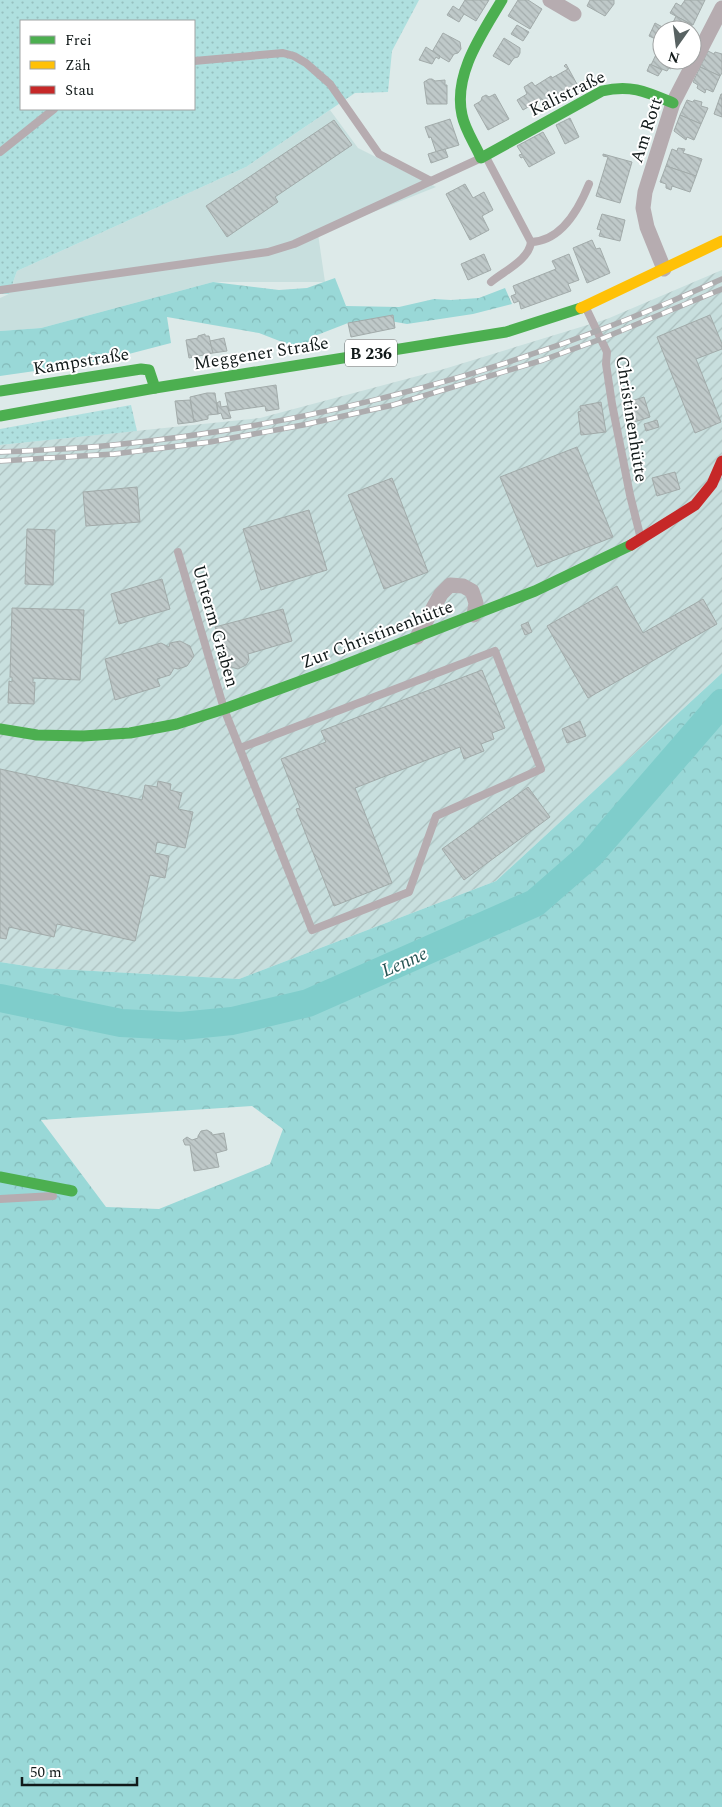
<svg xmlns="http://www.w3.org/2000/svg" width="722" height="1807" font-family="Spectral,serif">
<defs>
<pattern id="industrial-furrows" width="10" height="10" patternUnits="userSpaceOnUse" patternTransform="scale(1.25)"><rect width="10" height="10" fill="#c8dfde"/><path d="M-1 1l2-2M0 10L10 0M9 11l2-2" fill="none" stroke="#abbfbe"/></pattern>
<pattern id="grass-dots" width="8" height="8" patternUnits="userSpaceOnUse" patternTransform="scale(1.25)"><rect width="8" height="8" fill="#afe0df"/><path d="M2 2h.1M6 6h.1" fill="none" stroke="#96c0bf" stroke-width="1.8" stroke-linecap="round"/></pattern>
<pattern id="forest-crowns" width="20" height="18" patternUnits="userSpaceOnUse" patternTransform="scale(1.25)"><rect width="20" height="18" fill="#99d8d7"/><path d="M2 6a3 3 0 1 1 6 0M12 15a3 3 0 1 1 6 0" fill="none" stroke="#83b9b8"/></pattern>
<pattern id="building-back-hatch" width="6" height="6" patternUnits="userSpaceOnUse" patternTransform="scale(1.25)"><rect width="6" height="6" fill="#bfc9c9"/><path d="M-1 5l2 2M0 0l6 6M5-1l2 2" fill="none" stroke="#a3acac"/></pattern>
</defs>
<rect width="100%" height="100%" fill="#ddeae9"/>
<polygon fill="#c8dfde" points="330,110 358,148 436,187 318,234 325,282 213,282 41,328 0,331 0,298 9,294 17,271 246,167"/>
<polygon fill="url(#industrial-furrows)" points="722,270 722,673 496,881 239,979 39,968 0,962 0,445 260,418 444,369 607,319"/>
<g fill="url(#grass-dots)" fill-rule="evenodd">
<path d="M0 0H419L392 51 388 92 355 93 246 167 17 271 9 294H0ZM21 21H194V109H21Z"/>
<polygon points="131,405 137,431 0,445 0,429"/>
</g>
<g fill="url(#forest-crowns)" fill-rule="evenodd">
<polygon points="335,278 346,306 399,307 434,299 451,300 479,298 505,288 512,304 473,314 407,324 390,321 348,323 312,337 312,344 295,347 259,333 167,317 171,343 98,362 0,376 0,331 41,328 213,282 279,290 307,288"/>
<path d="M722 673V1807H0V962L39 968 239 979 496 881ZM252 1106 283 1129 270 1164 159 1209 106 1207 41 1120Z"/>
</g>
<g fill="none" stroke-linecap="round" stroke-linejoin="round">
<polyline stroke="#7fcdcb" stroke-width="28" points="0,998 121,1023 181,1026 232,1021 308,1003 535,903 590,855 722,703"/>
</g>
<g fill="url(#building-back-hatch)" stroke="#a2abaa">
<polygon points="465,0 489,0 476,21 464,14 459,22 447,15 453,6 459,10"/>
<polygon points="518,0 528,0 542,9 530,29 508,16"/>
<polygon points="590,0 614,0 614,4 605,16 587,6"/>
<polygon points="685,0 705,0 693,25 670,13 676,3 681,6"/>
<polygon points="676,16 692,25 690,30 683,30 672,25"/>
<polygon points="655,23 668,30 662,30 662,42 649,36"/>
<polygon points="517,25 529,32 523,41 511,34"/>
<polygon points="443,33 460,42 461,49 458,53 454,54 449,62 432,52"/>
<polygon points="504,38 520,48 520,53 518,57 514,58 509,65 493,56"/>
<polygon points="662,42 662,60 675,60 671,69 669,68 667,71 651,65"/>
<polygon points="426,47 440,56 439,59 436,57 432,64 419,60"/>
<polygon points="708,51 714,54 715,52 722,54 722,73 720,76 700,67"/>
<polygon points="566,64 578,86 559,98 558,96 545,104 542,99 523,110 517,100 527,94 524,87 532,82 535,86 551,76 552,78 568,69 564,66"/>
<polygon points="650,64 662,70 658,76 647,71"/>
<polygon points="700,67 720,76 713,92 706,89 705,93 700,90 697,88 698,85 693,82"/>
<polygon points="429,79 432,79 435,81 445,80 445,85 447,85 447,104 427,104 424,82"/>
<polygon points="495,94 509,119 488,130 474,105 481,101 482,97 486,95 489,97"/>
<polygon points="721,94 722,94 722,117 714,114"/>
<polygon points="687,100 693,102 694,100 702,102 701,106 708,108 701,124 680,115"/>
<polygon points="680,115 701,124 694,140 687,137 686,140 674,131"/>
<polygon points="570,118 579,137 565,144 556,125"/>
<polygon points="450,119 459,145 436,152 431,137 429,138 425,127"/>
<polygon points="334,120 352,145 275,197 278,202 227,237 206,206"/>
<polygon points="543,132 555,153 529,167 523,157 521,158 519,155 522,154 517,146"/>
<polygon points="678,148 685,149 683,153 702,159 696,176 666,166 672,149 677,151"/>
<polygon points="445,149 448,157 431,163 428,154"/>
<polygon points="603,154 632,162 620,203 596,196 608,157 603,156"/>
<polygon points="666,166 696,176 690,192 672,186 671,190 666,188 666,184 660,182"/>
<polygon points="465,184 473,198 484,192 493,210 482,216 489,230 470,240 446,194"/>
<polygon points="602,214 625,220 620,241 599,236 601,230 597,229"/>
<polygon points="592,240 596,249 600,248 610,273 587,283 573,248"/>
<polygon points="484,254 491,270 468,280 461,264"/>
<polygon points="569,254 579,280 568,284 571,291 521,309 519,301 514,303 511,296 516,294 513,286 556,269 552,261"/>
<polygon points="393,315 395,328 351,337 348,323"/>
<polygon points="710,315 722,344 722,349 696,359 721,422 695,433 657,337"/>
<polygon points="205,334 205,336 209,336 213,353 189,358 186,340 198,338 198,336"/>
<polygon points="224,338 227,351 213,353 210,341"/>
<polygon points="276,385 279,409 266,411 265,406 229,411 225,393"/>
<polygon points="207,393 215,393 218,414 208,415 208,419 194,422 190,397"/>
<polygon points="644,397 650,417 628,424 622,404"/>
<polygon points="190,400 194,422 178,424 175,401"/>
<polygon points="220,401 221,407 227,406 231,418 223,419 221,413 218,414 217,403"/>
<polygon points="601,402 606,432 581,435 578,412 581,411 580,406"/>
<polygon points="657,420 659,427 646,431 644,424"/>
<polygon points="577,447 613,537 537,567 500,477"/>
<polygon points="675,472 680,489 657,496 652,478"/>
<polygon points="392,478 428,572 384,589 348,495"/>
<polygon points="137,487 140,522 86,526 83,492"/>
<polygon points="309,510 327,570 261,590 243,529"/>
<polygon points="27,529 55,530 53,585 25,584"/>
<polygon points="162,579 170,609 119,624 111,594"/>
<polygon points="617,586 643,633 703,599 717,624 588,698 547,626"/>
<polygon points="12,608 84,610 80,680 33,678 33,683 35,682 34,704 8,703 9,681 12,682 12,677 10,677"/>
<polygon points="283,609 292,641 248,654 249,660 246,665 238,669 227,666 215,627"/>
<polygon points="528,622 532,632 525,635 521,625"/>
<polygon points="180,641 190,646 194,656 187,666 178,669 174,668 170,675 157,679 160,686 115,700 105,659 161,643 169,647 170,643"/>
<polygon points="482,670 505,728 492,733 494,739 481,744 484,751 464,759 460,747 355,788 392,883 334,906 296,809 300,808 281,759 326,742 321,731"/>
<polygon points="580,721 586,736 567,743 562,729"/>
<polygon points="0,769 142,800 145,785 157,787 158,781 171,784 170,790 182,793 178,809 193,812 185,848 157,842 155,853 169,856 165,878 150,875 135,941 57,924 54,937 9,927 6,939 0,938"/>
<polygon points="528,787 550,817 464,880 442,849"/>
<polygon points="207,1130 212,1133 212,1135 224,1133 227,1150 216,1153 219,1167 194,1171 190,1145 185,1145 183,1140 187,1137 192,1140 198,1138 198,1136 201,1131"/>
</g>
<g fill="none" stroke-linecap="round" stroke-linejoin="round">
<g stroke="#b6acb0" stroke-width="8">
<polyline points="194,61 283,53 294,56 306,63 330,84 379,154 431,181"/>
<polyline points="0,152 54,109"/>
<path d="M486 157 531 242C562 241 579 209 589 184"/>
<path d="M491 282C504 271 529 260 531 242"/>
<polyline points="0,290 268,252 294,244 479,159"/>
<polyline points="586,308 607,352 606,364 612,404 630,495 641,539"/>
<polyline points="178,552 224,709 312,930 409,892 436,816 541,769 495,651 240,748"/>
<polyline points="0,1199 53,1196"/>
</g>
<g stroke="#b6acb0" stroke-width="15">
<polyline points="550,0 574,14"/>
<polyline points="664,269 647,227 643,208 645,192 673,103 722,8"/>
<polyline points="417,637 441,594 450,585 463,586 472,591 476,603 474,615"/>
</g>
<g stroke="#4caf50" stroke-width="11">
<path d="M502 0C482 34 453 74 462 115 465 130 475 144 481 158L602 91C631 84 647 92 673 103"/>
<polyline points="0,391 141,369 149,370 155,388"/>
<polyline points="0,416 155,388 506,332 581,308"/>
<polyline points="0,729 37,735 83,736 130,733 177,724 224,709 334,669 535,591 631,545"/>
<polyline points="0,1177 72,1191"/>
</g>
<polyline stroke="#ffc107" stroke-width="11" points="581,308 722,241"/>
<polyline stroke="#c62828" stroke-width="11" points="631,545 695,505 712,484 722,461"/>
<defs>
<g id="rail">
<path d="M0 452C38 450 76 449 113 445 323 424 530 367 722 279"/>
<polyline points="0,461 114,454 210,442 303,425 393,405 543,360 601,339 722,289"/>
</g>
</defs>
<use href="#rail" stroke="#adacae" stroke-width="5.5"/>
<use href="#rail" stroke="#fff" stroke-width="4" stroke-dasharray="11" stroke-linecap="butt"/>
</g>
<g text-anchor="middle" stroke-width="4" stroke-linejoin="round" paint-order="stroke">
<rect fill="#fff" stroke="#585e5e" stroke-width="1" x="345" y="339.5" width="52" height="27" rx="4"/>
<g font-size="16" font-weight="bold" fill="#111919">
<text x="371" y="359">B 236</text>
</g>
<g font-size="18" fill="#111919" stroke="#fff">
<text transform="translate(567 93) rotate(-26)" y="6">Kalistraße</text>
<text transform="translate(646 130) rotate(-72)" y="6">Am Rott</text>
<text transform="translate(261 353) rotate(-9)" y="6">Meggener Straße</text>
<text transform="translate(81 361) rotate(-9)" y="6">Kampstraße</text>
<text transform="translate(632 419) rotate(81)" y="6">Christinenhütte</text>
<text transform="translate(216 626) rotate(74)" y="6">Unterm Graben</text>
<text transform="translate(377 634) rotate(-21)" y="6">Zur Christinenhütte</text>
</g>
<g font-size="19" font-style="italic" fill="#275554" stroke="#fff">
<text transform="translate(404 961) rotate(-24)" y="7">Lenne</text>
</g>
</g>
<rect x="20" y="20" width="175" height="90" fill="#ffffff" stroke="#a0a3a3"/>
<rect x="30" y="36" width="25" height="8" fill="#4caf50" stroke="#a0a3a3"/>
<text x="65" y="45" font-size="15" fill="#111919">Frei</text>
<rect x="30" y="61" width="25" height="8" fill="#ffc107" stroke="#a0a3a3"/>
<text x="65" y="70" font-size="15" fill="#111919">Zäh</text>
<rect x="30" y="86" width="25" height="8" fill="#c62828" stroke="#a0a3a3"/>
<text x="65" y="95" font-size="15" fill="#111919">Stau</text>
<g transform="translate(677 45) rotate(194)"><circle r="24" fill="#ffffff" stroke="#a0a3a3"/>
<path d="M0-4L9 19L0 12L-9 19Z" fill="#586262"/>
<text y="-8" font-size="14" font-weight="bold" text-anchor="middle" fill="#111919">N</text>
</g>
<path d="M22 1777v8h115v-8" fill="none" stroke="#111919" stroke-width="2.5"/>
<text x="30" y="1777" font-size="15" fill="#111919" stroke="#ffffff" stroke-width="4" paint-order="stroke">50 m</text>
</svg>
